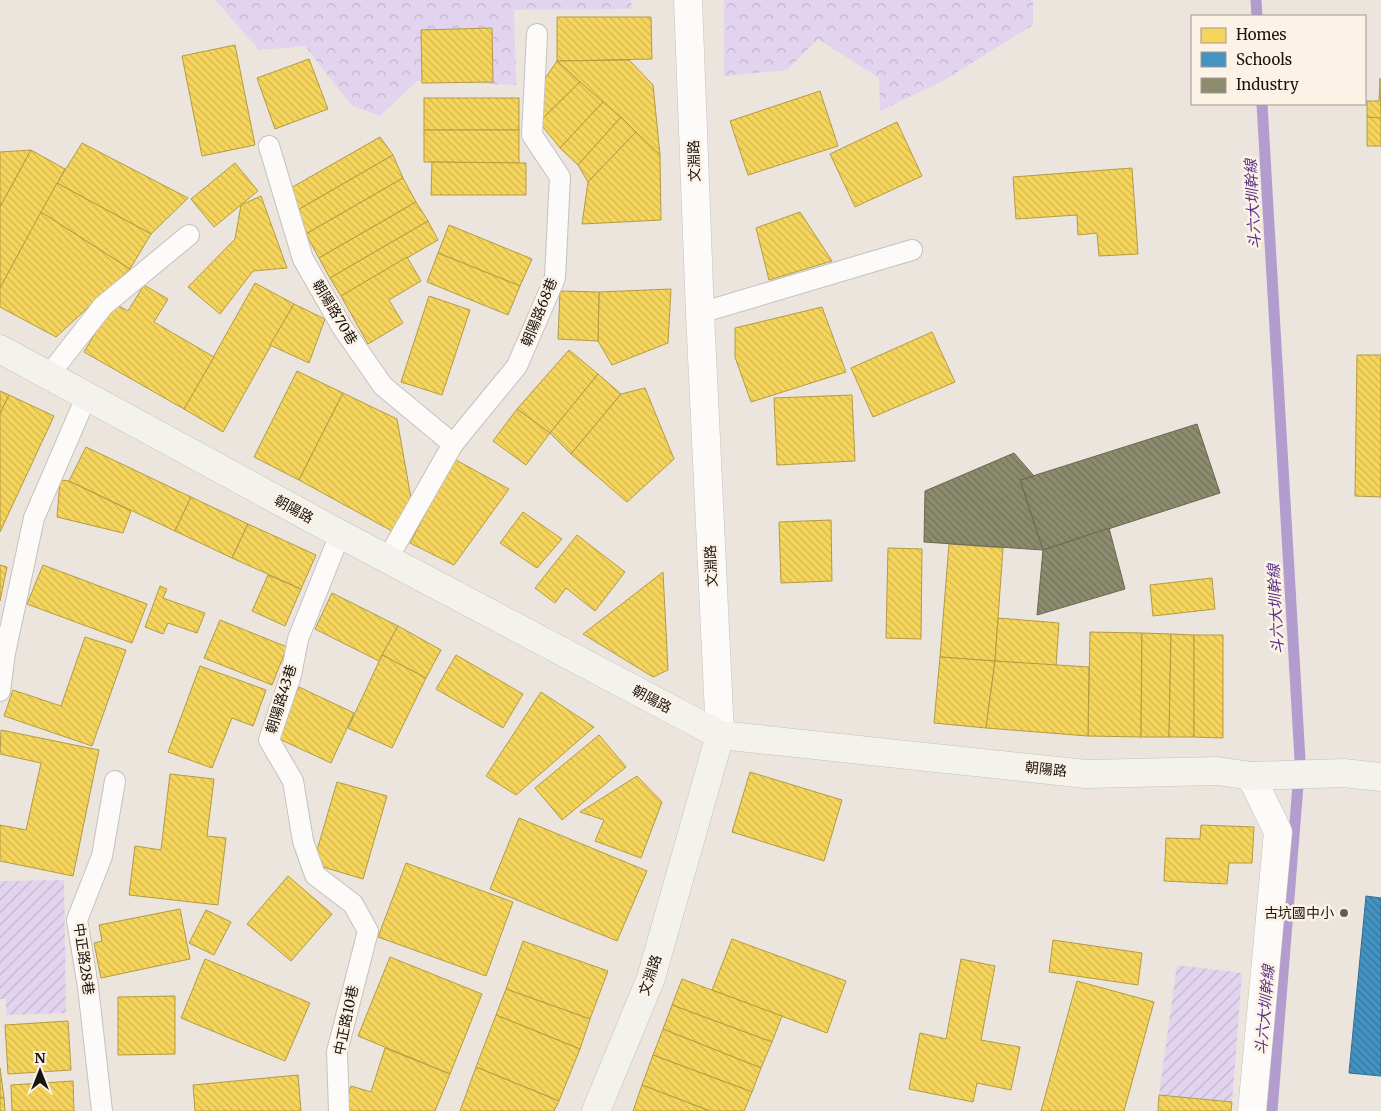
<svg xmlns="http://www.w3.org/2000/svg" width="1381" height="1111" font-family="Merriweather,'Noto Sans TC',serif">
<defs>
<pattern id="forest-crowns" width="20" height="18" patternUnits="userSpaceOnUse" patternTransform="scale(1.25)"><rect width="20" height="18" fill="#e2d4ef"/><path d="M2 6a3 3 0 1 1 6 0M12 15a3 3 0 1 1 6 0" fill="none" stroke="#c1b5cc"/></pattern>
<pattern id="garden-furrows" width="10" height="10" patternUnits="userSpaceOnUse" patternTransform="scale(1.25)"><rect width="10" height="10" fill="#e2d4ef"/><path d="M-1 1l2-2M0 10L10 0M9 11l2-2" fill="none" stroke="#c1b5cc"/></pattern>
<pattern id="homes-back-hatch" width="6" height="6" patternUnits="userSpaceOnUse" patternTransform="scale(1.25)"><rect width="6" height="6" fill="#f6d55c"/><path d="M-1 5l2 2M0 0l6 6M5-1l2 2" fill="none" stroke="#d2b64f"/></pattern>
<pattern id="schools-back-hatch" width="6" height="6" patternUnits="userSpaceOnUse" patternTransform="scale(1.25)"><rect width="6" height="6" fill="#4393c3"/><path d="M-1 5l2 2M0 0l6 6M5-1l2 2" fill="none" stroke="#37779d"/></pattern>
<pattern id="industry-back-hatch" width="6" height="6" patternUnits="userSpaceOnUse" patternTransform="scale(1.25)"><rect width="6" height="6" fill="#8c8c6e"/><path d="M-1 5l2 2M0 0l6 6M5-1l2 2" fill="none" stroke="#717159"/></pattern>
</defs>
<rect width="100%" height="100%" fill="#ebe5de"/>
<g fill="url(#forest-crowns)">
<polygon points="215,0 631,0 632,9 514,10 516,85 417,81 380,116 352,106 305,46 259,50"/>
<polygon points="724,0 1033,0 1033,25 941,82 880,111 879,78 818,39 787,70 724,76"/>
</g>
<g fill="url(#garden-furrows)">
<polygon points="64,880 66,1013 6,1015 6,999 0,999 0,881"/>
<polygon points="1177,965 1242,973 1232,1102 1159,1095"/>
</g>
<g fill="url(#homes-back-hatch)" stroke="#b39b45">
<polygon points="557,17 651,17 652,59 557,61"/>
<polygon points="492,28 493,82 422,83 421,30"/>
<polygon points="235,45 255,145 202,156 182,56"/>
<polygon points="309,59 328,109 275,129 257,78"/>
<polygon points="629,60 653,85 660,155 557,61"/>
<polygon points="557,61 580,82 539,122 544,80"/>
<polygon points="1380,78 1381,118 1367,117 1367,101 1379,101"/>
<polygon points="580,82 603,102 560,148 539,122"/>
<polygon points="820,91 838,146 748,175 730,121"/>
<rect x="424" y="98" width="95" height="32"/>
<polygon points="603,102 621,117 578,165 560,148"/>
<polygon points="621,117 636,132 588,182 578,165"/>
<polygon points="1367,117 1381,118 1381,146 1367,146"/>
<polygon points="897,122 922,176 855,207 830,154"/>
<polygon points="424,130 519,130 519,163 424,162"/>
<polygon points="636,132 660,155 661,220 582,224 588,182"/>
<polygon points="380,137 393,155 296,211 289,189"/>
<polygon points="82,143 188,198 151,234 57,183"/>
<polygon points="31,150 0,207 0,152"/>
<polygon points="31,150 65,169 0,288 0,207"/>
<polygon points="393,155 403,178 306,234 296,211"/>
<polygon points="432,162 526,163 526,195 431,195"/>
<polygon points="235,163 258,191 214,227 191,199"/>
<polygon points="1132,168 1138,254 1099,256 1097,233 1078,235 1077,215 1016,219 1013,177"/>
<polygon points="403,178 416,202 319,258 306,234"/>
<polygon points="57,183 151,234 130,269 41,212"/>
<polygon points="261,196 287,268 253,271 220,314 188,287 235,239 241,205"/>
<polygon points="416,202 428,221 330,278 319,258"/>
<polygon points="41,212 130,269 56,337 0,307 0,288"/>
<polygon points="800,212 832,261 769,280 756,228"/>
<polygon points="428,221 438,240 341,296 330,278"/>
<polygon points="449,225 532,259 520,286 438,253"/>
<polygon points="438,253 520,286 508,315 427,282"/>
<polygon points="407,257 421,281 389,300 403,323 368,344 341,296"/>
<polygon points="255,283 294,304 223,432 184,409"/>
<polygon points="144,285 168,299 154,322 214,357 184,409 84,352 113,303 128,311"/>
<polygon points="671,289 668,343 612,365 598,341 599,292"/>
<polygon points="560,291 599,292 598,341 558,339"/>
<polygon points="429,296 470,310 442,395 401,382"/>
<polygon points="294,304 325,319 309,363 270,345"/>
<polygon points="822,307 846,372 751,402 735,357 735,328"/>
<polygon points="932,332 955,382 873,417 851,368"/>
<polygon points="569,350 598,374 550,433 517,409"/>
<polygon points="1357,355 1381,355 1381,497 1355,496"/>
<polygon points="297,371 343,393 299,480 254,457"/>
<polygon points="598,374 621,394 571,454 550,433"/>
<polygon points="645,388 674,459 627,502 571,454 621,394"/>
<polygon points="0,391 9,395 0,414"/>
<polygon points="343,393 397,419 412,504 392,531 299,480"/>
<polygon points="9,395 54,416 0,532 0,414"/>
<polygon points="852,395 855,461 777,465 774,398"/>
<polygon points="517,409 550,433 526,465 493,441"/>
<polygon points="86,447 191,497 175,531 69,481"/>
<polygon points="454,459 509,489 454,565 410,543"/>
<polygon points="60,480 69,481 131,511 123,533 57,517"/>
<polygon points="191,497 248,524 232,558 175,531"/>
<polygon points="523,512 562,539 537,568 500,543"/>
<polygon points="831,520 832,581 781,583 779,522"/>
<polygon points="248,524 316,555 301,589 232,558"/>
<polygon points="577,535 625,572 595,611 566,588 555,603 535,588"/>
<polygon points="949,544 1003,548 995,661 940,657"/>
<polygon points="888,548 922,549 921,639 886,638"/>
<polygon points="0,565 7,567 0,601"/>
<polygon points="43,565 147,604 132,643 27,604"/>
<polygon points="663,572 668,670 653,677 583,634"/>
<polygon points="268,575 301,589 285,626 252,611"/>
<polygon points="1212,578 1215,609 1153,616 1150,585"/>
<polygon points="160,586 167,589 163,598 205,613 197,633 168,623 163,634 145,627"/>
<polygon points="332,593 398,626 379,661 315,629"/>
<polygon points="998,618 1059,623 1056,666 995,661"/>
<polygon points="220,620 287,647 272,685 204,658"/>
<polygon points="398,626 441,650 426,678 382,655"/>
<polygon points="1090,632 1142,633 1141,737 1088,736"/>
<polygon points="1142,633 1171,634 1169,737 1141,737"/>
<polygon points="1171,634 1194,635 1194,737 1169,737"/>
<polygon points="1194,635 1223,635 1223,738 1194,737"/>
<polygon points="85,637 126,650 92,746 4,716 13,690 61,706"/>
<polygon points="382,655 426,678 392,748 348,728"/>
<polygon points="456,655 523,694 503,728 436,689"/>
<polygon points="940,657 995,661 986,728 934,723"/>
<polygon points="995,661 1089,667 1088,736 986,728"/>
<polygon points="200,666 266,690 253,726 232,718 212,768 168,752"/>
<polygon points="299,687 354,713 331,763 275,737"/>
<polygon points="541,692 594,727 516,795 486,776"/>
<polygon points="1,730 99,750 73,876 0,861 0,825 26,830 41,763 0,754"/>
<polygon points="599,735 626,767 562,820 535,788"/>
<polygon points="750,772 842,800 824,861 732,832"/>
<polygon points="170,774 214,779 207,836 226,838 218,905 129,895 135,846 161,850"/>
<polygon points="637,776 662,802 641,858 595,841 604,820 580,812"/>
<polygon points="337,782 387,796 363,879 313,864"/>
<polygon points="519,818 647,871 617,941 490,889"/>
<polygon points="1201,825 1254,827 1252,863 1229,863 1227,884 1164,881 1166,838 1200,839"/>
<polygon points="406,863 513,902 486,976 378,937"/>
<polygon points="288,876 332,914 291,961 247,924"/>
<polygon points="180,909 190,959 101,978 94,943 102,941 99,925"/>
<polygon points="206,910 231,922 214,955 189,943"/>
<polygon points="732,939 846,981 827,1033 712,990"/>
<polygon points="1053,940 1142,953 1138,985 1049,972"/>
<polygon points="523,941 608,971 590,1019 506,989"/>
<polygon points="390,957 482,994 450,1074 358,1036"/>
<polygon points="205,959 310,1003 285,1061 181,1018"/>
<polygon points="961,959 995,966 981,1040 1020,1047 1011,1090 977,1083 973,1102 909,1089 920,1033 946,1039"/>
<polygon points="682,979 782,1016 772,1042 672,1005"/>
<polygon points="1077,981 1154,1002 1124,1111 1041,1111"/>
<polygon points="506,989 590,1019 580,1049 496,1015"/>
<polygon points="175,996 175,1054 118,1055 118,997"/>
<polygon points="672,1005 772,1042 761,1068 663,1029"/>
<polygon points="496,1015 580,1049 559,1101 476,1067"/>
<polygon points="68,1021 71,1070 8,1074 5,1025"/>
<polygon points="663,1029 761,1068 752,1092 653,1055"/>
<polygon points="385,1048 450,1074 435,1111 343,1111 351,1086 371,1092"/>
<polygon points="653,1055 752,1092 744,1111 710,1111 642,1085"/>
<polygon points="476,1067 559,1101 554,1111 460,1111"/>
<polygon points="0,1068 4,1098 0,1098"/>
<polygon points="298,1075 301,1111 195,1111 193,1085"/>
<polygon points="73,1081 74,1111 12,1111 11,1085"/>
<polygon points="642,1085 710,1111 633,1111"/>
<polygon points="1159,1095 1232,1102 1231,1111 1158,1111"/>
<polygon points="0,1098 4,1098 5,1111 0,1111"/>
</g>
<polygon fill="url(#schools-back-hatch)" stroke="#366d8d" points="1366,896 1381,898 1381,1076 1349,1073"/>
<g fill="url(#industry-back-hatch)" stroke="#696852">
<polygon points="1197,424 1220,493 1043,550 1020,480"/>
<polygon points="1014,453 1034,476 1020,480 1043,550 924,542 925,491"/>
<polygon points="1109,528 1125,589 1037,615 1043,550"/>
</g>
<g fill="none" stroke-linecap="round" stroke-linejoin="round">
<g stroke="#b39cce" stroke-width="11">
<polyline points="1256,0 1257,16"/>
<polyline points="1262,104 1300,760 1272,1111"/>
</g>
<defs>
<g id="lane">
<polyline points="269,146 303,259 342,327 383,386 453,444"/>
<polyline points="700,313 912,250"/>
<polyline points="49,375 103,306 189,235"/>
<polyline points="388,558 453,444 517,366 555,278 560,177 532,135 537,34"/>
<polyline points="0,691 5,653 34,518 87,395"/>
<polyline points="102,1111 88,987 77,920 102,856 115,781"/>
<polyline points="339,1111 337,1052 368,931 353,904 315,875 303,841 293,781 269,740 291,675 298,639 340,534"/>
</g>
<g id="street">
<polyline points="688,0 700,313 720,735"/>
<polyline points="1251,776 1278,832 1252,1111"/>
</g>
<g id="secondary">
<polyline points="0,349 340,534 720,735 1086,774 1217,771 1251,776 1344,773 1381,777"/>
<polyline points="596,1111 651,978 720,735"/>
</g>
</defs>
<use href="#lane" stroke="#c6c1bc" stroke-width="22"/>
<use href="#street" stroke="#c6c1bc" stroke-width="29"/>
<use href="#secondary" stroke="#c6c1bc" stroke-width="29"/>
<use href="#lane" stroke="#fcfbfa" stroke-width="20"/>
<use href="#street" stroke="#fcfbfa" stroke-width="28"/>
<use href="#secondary" stroke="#f4f2ed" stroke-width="28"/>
</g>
<circle fill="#625d58" stroke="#fdf2e6" stroke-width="2" cx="1344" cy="913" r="5"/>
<g text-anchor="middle" stroke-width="5" stroke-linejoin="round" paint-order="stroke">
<g font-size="14" fill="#181410" stroke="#fdf2e6">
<text transform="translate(694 161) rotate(-92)" y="5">文淵路</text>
<text transform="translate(335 312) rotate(59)" y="5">朝陽路70巷</text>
<text transform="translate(539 312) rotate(-68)" y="5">朝陽路68巷</text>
<text transform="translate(294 509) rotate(29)" y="5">朝陽路</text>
<text transform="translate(711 566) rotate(-93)" y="5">文淵路</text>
<text transform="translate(281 699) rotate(-73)" y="5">朝陽路43巷</text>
<text transform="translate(652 699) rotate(28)" y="5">朝陽路</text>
<text transform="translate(1046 769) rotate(6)" y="5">朝陽路</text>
<text transform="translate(84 959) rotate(82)" y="5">中正路28巷</text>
<text transform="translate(650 975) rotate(-71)" y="5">文淵路</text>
<text transform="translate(346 1020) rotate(-78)" y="5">中正路10巷</text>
</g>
<g font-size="14" fill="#181410" stroke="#fdf2e6" text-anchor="end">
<text x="1334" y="918">古坑國中小</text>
</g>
<g font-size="15" font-style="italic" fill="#592f88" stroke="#fdf2e6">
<text transform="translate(1253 204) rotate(-93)" y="5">斗六大圳幹線</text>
<text transform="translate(1276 609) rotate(-93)" y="5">斗六大圳幹線</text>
<text transform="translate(1265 1010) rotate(-85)" y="5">斗六大圳幹線</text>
</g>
</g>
<rect x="1191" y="15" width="175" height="90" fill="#fdf2e6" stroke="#a19990"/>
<rect x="1201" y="28" width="25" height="15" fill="#f6d55c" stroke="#a19990"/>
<text x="1236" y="40" font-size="15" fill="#181410">Homes</text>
<rect x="1201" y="52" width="25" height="15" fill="#4393c3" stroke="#a19990"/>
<text x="1236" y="65" font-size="15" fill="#181410">Schools</text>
<rect x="1201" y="78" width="25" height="15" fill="#8c8c6e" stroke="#a19990"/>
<text x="1236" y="90" font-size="15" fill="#181410">Industry</text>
<g transform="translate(40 1071)" stroke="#fdf2e6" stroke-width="4" paint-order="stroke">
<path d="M0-4L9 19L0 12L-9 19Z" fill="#181410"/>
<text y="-8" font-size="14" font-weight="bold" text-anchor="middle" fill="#181410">N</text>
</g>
</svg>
